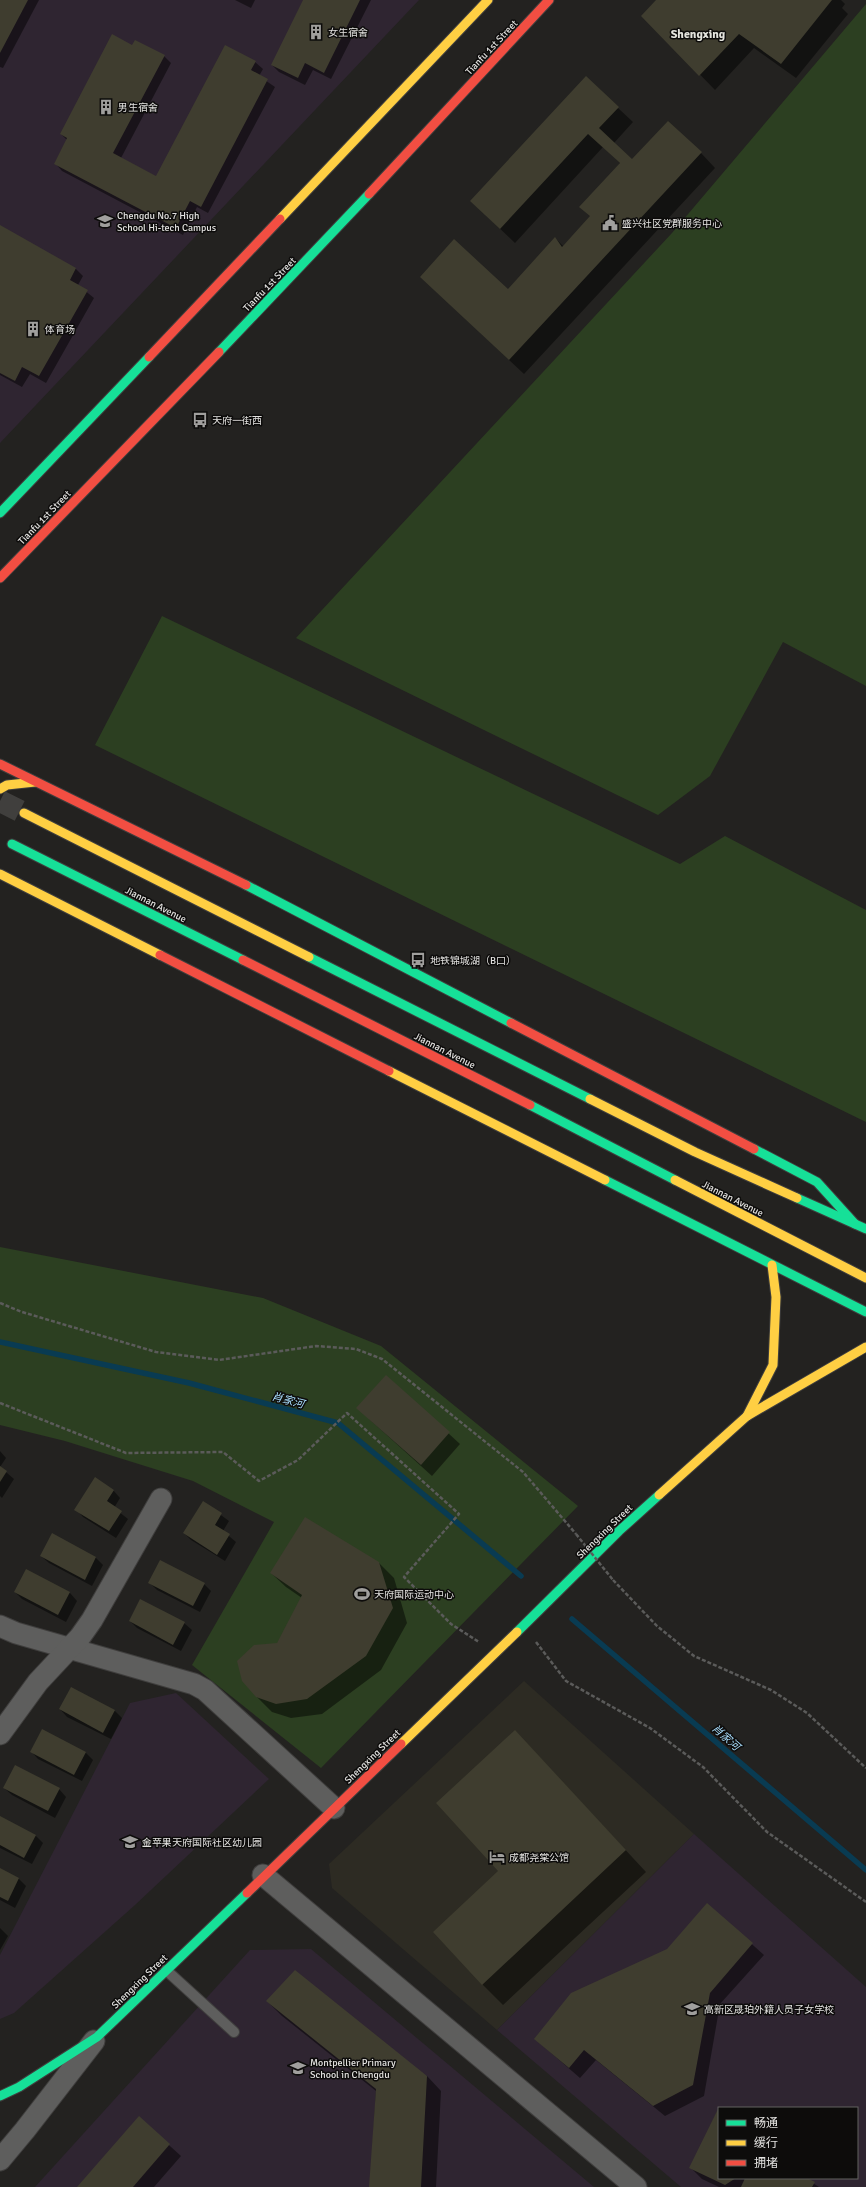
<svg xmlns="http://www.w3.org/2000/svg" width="866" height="2187" font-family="Signika,'Noto Sans SC',sans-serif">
<rect width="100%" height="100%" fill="#232220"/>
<polygon fill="#2d2b23" points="524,1681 694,1834 497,2030 332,1888 329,1864"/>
<g fill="#2f2531" fill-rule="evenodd">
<polygon points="0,0 419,0 0,443"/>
<polygon points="176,1693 269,1779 135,1905 14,2013 0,2019 0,1955 130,1703"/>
<path d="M694 1834 866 1987V2187H681L497 2030ZM719 2108H857V2178H719Z"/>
<polygon points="311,1949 594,2187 35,2187 250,1950"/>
</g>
<g fill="#2c3f21">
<polygon points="866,4 866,686 783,642 710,776 658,815 296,638 672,233"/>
<polygon points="162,616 680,864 725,836 866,910 866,1122 95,745"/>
<polygon points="0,1247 263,1298 381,1346 578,1506 321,1768 192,1665 274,1522 193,1481 65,1441 0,1425"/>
</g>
<g fill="#0007">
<polygon points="0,0 39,0 3,68 0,67"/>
<polygon points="235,0 255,0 251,8"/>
<polygon points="304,0 371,0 331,79 313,70 305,85 279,72 272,65"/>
<polygon points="657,0 841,0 845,4 842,8 848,14 796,78 754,48 715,90 643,16"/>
<polygon points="133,46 164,56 171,63 121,158 157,177 255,62 263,69 259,76 275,87 208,213 197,207 183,235 62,171 55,163 67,140 61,134"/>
<polygon points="618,108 633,122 614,143 632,161 701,153 715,168 524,374 436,291 508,290 555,238 563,246 591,217 620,163 603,147 515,243 471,201"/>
<polygon points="0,226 76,269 83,276 78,285 94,298 46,383 30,374 22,387 0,375"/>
<polygon points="386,1376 460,1444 432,1476 369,1419"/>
<polygon points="0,1451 6,1458 0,1467 14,1479 2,1498 0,1496"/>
<polygon points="113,1490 120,1498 114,1508 128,1519 116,1538 83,1517 76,1509"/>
<polygon points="203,1502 229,1521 223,1531 236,1542 225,1561 191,1540 184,1533"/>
<polygon points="52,1535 96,1558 103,1565 92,1586 49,1563 41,1556"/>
<polygon points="379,1563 394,1578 407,1623 381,1670 322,1714 291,1718 272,1712 257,1697 277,1644 302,1598 286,1587 271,1573"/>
<polygon points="26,1571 70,1593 77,1601 66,1622 22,1599 15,1592"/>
<polygon points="149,1582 204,1584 211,1591 200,1612 157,1590"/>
<polygon points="130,1621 184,1623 192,1630 181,1651 137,1628"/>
<polygon points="71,1688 115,1711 122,1718 111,1739 67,1717 60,1709"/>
<polygon points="42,1730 86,1753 93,1760 82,1781 38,1759 31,1751"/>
<polygon points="515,1731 646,1872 503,2005 482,1984 499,1871"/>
<polygon points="4,1788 59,1789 66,1797 55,1818 12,1795"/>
<polygon points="0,1817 36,1836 43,1843 32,1864 0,1848"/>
<polygon points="0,1869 19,1879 26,1886 15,1908 0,1900"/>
<polygon points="707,1904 764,1955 720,2004 704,2096 665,2116 596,2060 580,2078 535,2039 667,1950"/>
<polygon points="0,1928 8,1936 0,1950"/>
<polygon points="267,2001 427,2076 441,2091 436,2187 370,2187 376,2091 282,2016"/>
<polygon points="718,2110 719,2178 805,2178 819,2187 719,2187 702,2179 691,2168"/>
<polygon points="139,2118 181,2156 154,2187 79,2187"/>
</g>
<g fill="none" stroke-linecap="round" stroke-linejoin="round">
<g stroke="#093b52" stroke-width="5.5">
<polyline points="0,1342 189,1383 338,1423 521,1576"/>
<polyline points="572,1619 866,1870"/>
</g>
</g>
<g fill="#3f3d2f">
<polygon points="0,0 28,0 0,53"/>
<polygon points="303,0 360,0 324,73 305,63 298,78 271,65"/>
<polygon points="656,0 832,0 781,64 739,34 699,76 641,16"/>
<polygon points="112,34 132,45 135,40 165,55 113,153 156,176 225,45 256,61 251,70 268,79 201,207 190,201 176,228 54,164 67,138 60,134"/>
<polygon points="586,76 619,107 599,128 632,159 668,121 702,152 509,360 420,277 454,239 508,289 555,237 562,247 590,216 579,207 620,163 588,134 500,229 470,201"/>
<polygon points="0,225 76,268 70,280 88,290 39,376 22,367 15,381 0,373"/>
<polygon points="386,1375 450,1432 421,1465 356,1408"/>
<polygon points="0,1466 7,1471 0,1482"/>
<polygon points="95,1477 114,1490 107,1501 122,1511 109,1531 74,1510"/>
<polygon points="203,1501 222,1513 215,1525 230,1534 217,1555 183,1533"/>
<polygon points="305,1517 379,1562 393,1608 366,1656 307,1699 276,1704 256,1697 242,1681 237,1661 254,1645 277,1643 302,1595 270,1573"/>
<polygon points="52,1533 96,1557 85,1580 40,1556"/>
<polygon points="160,1560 205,1583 193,1606 148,1583"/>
<polygon points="26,1569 70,1592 58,1615 14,1592"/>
<polygon points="140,1599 185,1622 173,1645 129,1621"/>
<polygon points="71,1687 115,1710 103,1733 59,1709"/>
<polygon points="42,1729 86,1752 74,1775 30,1752"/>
<polygon points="515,1730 626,1850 482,1985 433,1932 498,1871 436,1803"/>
<polygon points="15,1765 60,1788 48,1811 3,1788"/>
<polygon points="0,1816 36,1835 24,1858 0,1845"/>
<polygon points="0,1868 19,1878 8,1901 0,1897"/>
<polygon points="707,1903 753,1943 710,1993 693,2085 653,2106 584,2050 569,2068 534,2039 571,1993 667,1949"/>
<polygon points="295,1970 427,2076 421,2187 369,2187 376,2089 266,2001"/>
<polygon points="718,2109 719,2178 736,2178 725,2185 689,2168"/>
<polygon points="139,2116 170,2144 133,2187 77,2187"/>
<polygon points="745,2178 807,2178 815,2182 812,2187 741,2187"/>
</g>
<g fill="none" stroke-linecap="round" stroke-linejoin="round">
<polyline stroke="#403f3d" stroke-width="22" stroke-dasharray="22 11" stroke-linecap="butt" points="0,801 24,813"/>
<defs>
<polyline id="lane" points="166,1970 234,2032"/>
<g id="street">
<polyline points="0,1626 16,1633 194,1684 205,1690 334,1808"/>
<polyline points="0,1734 38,1682 80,1637 92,1620 161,1499"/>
<polyline points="263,1875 636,2187"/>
<polyline points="0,2160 25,2130 94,2041"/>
</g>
<g id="fast">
<polyline points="219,352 369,194"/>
<polyline points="0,513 149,357"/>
<polyline points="12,844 243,960"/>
<polyline points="246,885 511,1023"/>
<polyline points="309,957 590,1099"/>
<polyline points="530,1105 675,1180"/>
<polyline points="754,1149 817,1182 855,1224"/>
<polyline points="605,1180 866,1312"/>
<polyline points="797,1198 866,1229"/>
<polyline points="517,1632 619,1531 659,1495"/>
<polyline points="0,2096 19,2087 97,2037 247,1893"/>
</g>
<g id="slow">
<polyline points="280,219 488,0"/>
<polyline points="0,789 7,785 35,782"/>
<polyline points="24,813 309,957"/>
<polyline points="0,874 160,955"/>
<polyline points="389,1071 605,1180"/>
<polyline points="590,1099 695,1152 797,1198"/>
<polyline points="675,1180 866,1278"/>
<polyline points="747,1416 773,1365 776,1297 772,1265"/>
<polyline points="659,1495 747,1416 866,1347"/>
<polyline points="401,1744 517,1632"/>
</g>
<g id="jam">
<polyline points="369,194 549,0"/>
<polyline points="149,357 280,219"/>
<polyline points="0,578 219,352"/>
<polyline points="0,764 246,885"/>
<polyline points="160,955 389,1071"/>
<polyline points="243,960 530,1105"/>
<polyline points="511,1023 754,1149"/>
<polyline points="247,1893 401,1744"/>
</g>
</defs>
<use href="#lane" stroke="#3f3e3d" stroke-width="12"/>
<use href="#street" stroke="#3f3e3d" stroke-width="23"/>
<use href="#fast" stroke="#3f3e3d" stroke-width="11"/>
<use href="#slow" stroke="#3f3e3d" stroke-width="11"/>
<use href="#jam" stroke="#3f3e3d" stroke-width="11"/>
<g stroke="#5b5b5a" stroke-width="2.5" stroke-dasharray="4 2" stroke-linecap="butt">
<polyline points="0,1303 22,1312 156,1352 219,1360 316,1346 356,1349 382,1359 523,1472 576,1534"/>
<polyline points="0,1403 126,1453 223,1452 259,1481 298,1460 347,1413 459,1514 404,1577 451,1624 479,1642"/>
<polyline points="613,1580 657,1626 694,1656 771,1690 807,1713 866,1768"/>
<polyline points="536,1642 566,1681 650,1728 703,1767 767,1832 866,1902"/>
</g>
<use href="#lane" stroke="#5e5e5d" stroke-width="10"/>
<use href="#street" stroke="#5e5e5d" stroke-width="21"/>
<use href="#fast" stroke="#16e098" stroke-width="9"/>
<use href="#slow" stroke="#ffcf43" stroke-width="9"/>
<use href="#jam" stroke="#f24e42" stroke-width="9"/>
<polyline stroke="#5b5b5a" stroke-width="2.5" stroke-dasharray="4 2" stroke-linecap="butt" points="576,1534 613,1580"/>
</g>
<defs>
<symbol id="building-bare" viewBox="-9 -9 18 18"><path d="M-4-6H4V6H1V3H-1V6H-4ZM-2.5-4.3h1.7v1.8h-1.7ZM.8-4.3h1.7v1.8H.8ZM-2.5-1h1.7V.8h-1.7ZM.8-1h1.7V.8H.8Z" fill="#a09f9d" stroke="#0d0c0b" stroke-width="2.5" paint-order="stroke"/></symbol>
<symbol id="school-bare" viewBox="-9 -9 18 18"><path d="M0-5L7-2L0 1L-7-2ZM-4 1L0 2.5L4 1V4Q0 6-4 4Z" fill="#a09f9d" stroke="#0d0c0b" stroke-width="2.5" paint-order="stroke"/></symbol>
<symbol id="civic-bare" viewBox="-9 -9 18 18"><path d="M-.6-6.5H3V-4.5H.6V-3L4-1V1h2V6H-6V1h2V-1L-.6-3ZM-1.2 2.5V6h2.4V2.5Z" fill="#a09f9d" stroke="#0d0c0b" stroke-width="2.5" paint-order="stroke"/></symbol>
<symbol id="bus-bare" viewBox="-9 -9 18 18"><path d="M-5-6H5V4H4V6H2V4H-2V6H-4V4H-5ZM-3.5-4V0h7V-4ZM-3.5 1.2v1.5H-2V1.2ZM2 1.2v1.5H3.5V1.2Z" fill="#a09f9d" stroke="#0d0c0b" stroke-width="2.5" paint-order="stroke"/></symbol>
<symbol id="stadium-bare" viewBox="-9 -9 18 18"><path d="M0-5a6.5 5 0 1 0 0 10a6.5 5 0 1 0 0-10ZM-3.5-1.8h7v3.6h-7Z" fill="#a09f9d" stroke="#0d0c0b" stroke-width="2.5" paint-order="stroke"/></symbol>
<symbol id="hotel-bare" viewBox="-9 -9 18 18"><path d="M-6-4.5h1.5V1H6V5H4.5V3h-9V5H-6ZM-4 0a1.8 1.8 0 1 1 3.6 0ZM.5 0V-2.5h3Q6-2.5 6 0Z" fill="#a09f9d" stroke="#0d0c0b" stroke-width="2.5" paint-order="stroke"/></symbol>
</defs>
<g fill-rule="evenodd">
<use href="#building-bare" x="305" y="21" width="22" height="22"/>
<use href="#building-bare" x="95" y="96" width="22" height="22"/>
<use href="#school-bare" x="94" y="210" width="22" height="22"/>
<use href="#civic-bare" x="599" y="212" width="22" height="22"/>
<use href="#building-bare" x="22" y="318" width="22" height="22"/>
<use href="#bus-bare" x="189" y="409" width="22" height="22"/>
<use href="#bus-bare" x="407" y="949" width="22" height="22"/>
<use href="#stadium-bare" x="351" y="1583" width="22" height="22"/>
<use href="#school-bare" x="119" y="1831" width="22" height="22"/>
<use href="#hotel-bare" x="486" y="1846" width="22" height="22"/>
<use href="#school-bare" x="681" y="1998" width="22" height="22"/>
<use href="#school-bare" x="287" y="2057" width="22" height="22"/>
</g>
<g text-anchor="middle" stroke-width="3" stroke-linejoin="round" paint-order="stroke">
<g font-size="10" fill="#e3e2e0" stroke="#0d0c0b" text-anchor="start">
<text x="328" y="36">女生宿舍</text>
<text x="118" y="111">男生宿舍</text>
<text x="117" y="219">Chengdu No.7 High<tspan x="117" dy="12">School Hi-tech Campus</tspan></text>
<text x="622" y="227">盛兴社区党群服务中心</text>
<text x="45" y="333">体育场</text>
<text x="212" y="424">天府一街西</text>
<text x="430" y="964">地铁锦城湖（B口）</text>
<text x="374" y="1598">天府国际运动中心</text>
<text x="142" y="1846">金苹果天府国际社区幼儿园</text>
<text x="509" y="1861">成都尧棠公馆</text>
<text x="704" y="2013">高新区晟珀外籍人员子女学校</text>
<text x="310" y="2066">Montpellier Primary<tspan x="310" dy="12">School in Chengdu</tspan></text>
</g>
<g font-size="10" fill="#e3e2e0" stroke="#0d0c0b">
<text transform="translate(491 47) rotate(-47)" y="4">Tianfu 1st Street</text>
<text transform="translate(269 284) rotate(-46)" y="4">Tianfu 1st Street</text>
<text transform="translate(44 517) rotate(-46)" y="4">Tianfu 1st Street</text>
<text transform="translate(156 904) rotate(27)" y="4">Jiannan Avenue</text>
<text transform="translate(445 1050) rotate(27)" y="4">Jiannan Avenue</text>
<text transform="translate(733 1198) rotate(27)" y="4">Jiannan Avenue</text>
<text transform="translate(604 1531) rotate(-44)" y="4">Shengxing Street</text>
<text transform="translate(372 1756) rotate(-44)" y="4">Shengxing Street</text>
<text transform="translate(139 1981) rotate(-44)" y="4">Shengxing Street</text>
</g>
<g font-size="11" font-style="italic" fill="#a8ddfc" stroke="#0d0c0b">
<text transform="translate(288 1400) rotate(15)" y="4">肖家河</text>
<text transform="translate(726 1737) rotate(41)" y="4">肖家河</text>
</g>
<g font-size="12" font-weight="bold" fill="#e4e4de" stroke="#0d0c0b">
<text x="698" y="38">Shengxing</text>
</g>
</g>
<rect x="718" y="2107" width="140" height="72" fill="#0d0c0b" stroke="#636260"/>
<rect x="726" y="2120" width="20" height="6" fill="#16e098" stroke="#636260"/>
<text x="754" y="2127" font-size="12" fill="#e3e2e0">畅通</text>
<rect x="726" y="2140" width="20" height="6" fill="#ffcf43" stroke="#636260"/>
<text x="754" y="2147" font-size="12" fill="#e3e2e0">缓行</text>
<rect x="726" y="2160" width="20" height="6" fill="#f24e42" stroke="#636260"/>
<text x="754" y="2167" font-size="12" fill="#e3e2e0">拥堵</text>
</svg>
